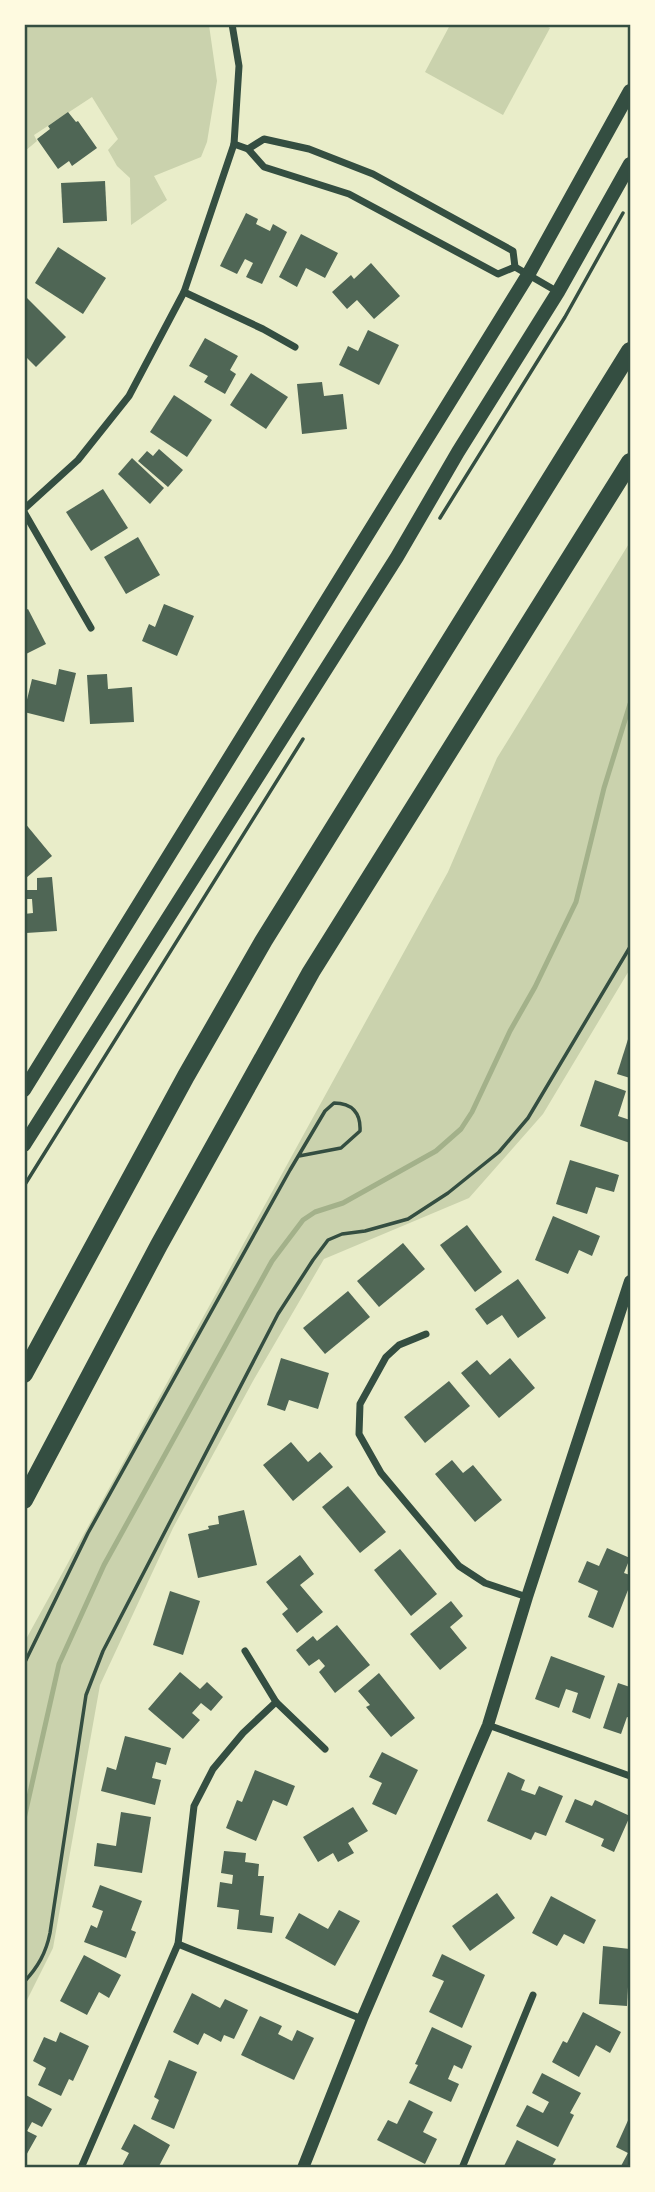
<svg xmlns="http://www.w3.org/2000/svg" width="655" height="2192" font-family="Barlow,sans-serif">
<rect width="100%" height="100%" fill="#e9edc9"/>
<g fill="#cad2ad">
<polygon points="25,24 209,25 217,81 207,142 201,157 154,176 167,200 131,225 130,178 117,166 108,150 118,139 92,97 34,135 37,141 25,151"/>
<polygon points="544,25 550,28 503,115 425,72 450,25"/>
<polygon points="630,542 630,969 543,1114 469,1198 324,1259 253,1381 173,1528 100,1685 53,1948 25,2004 25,1641 448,872 497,758"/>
</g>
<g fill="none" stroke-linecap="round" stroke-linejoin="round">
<polyline stroke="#a3b18a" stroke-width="5" points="24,1819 59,1664 104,1565 272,1261 303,1220 315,1212 343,1203 436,1151 461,1129 472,1112 510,1031 535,987 576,902 604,788 630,704"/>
</g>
<g fill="#4f6655">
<polygon points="68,112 76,122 78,121 97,148 72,166 69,161 58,169 37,139 50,129 48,126"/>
<polygon points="105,181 107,221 63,223 61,183"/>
<polygon points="246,213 258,219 256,224 270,231 273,224 287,232 262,284 246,277 253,263 245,259 237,274 220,266"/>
<polygon points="301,234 338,253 325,278 306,268 297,287 279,277"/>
<polygon points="58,247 106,278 83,314 35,283"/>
<polygon points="371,263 400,296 374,319 357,300 347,309 332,292 351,275 354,279"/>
<polygon points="24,295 66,337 36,367 24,355"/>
<polygon points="368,330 399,345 379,385 339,365 348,346 358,351"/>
<polygon points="205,338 238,356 230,370 236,374 225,394 204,382 208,376 189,366"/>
<polygon points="251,373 288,397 266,429 230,405"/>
<polygon points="322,382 324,396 343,394 347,429 302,434 297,384"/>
<polygon points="174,395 212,420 187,457 150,432"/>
<polygon points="159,449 183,470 168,487 138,461 147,451 153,456"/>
<polygon points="132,458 164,488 150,504 118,474"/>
<polygon points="103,489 128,528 91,551 66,512"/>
<polygon points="138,537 160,575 126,594 104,557"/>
<polygon points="164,604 194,616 177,656 142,641 149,624 155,627"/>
<polygon points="28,609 46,644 24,655 24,611"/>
<polygon points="59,669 76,673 64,722 24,712 32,679 56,685"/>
<polygon points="107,674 108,689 132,687 134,722 90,724 87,675"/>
<polygon points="24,822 52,856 26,878 24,876"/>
<polygon points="52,877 57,931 26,933 24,914 33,913 32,899 24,899 24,890 37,890 37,878"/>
<polygon points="630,1033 630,1078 617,1074"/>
<polygon points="595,1080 626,1091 618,1116 630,1120 630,1143 580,1126"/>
<polygon points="570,1160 619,1175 614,1192 596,1187 587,1214 556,1204"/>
<polygon points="553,1216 600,1236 592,1256 579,1250 568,1274 535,1260"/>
<polygon points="467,1225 502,1272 475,1292 440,1245"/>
<polygon points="403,1243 425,1269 379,1307 357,1281"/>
<polygon points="518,1279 546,1318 518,1338 502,1315 487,1325 475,1309"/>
<polygon points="348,1291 370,1317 325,1354 303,1328"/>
<polygon points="281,1358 329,1373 318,1409 289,1400 285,1411 267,1405"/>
<polygon points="510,1358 535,1388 499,1418 461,1373 477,1360 490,1375"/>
<polygon points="449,1381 470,1406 425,1443 404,1417"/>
<polygon points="291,1442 308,1462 320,1452 333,1467 293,1501 263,1465"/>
<polygon points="452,1460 463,1473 473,1465 502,1500 475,1522 435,1474"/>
<polygon points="348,1486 386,1532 360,1553 322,1507"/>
<polygon points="244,1510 257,1565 198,1578 188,1534 209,1529 208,1526 219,1524 218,1516"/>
<polygon points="607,1548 630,1558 624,1573 630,1575 630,1585 613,1628 588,1617 598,1591 578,1582 587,1561 599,1566"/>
<polygon points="400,1549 437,1594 411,1616 374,1570"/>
<polygon points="300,1555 314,1574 300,1585 323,1612 297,1633 282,1614 288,1609 266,1582"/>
<polygon points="170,1591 200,1601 183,1655 153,1645"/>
<polygon points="451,1601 463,1616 450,1627 467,1648 440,1670 410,1634"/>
<polygon points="337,1625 370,1665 335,1693 319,1672 325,1666 319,1659 309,1666 296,1650 313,1636 317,1641"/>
<polygon points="551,1656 605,1676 590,1719 572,1712 578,1693 566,1689 559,1708 535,1699"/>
<polygon points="180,1672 200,1689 207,1682 223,1697 211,1711 201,1703 192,1713 200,1720 183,1739 148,1709"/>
<polygon points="379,1673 415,1718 391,1737 366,1707 370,1705 358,1691"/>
<polygon points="618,1683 630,1687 630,1718 627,1717 621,1734 603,1728"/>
<polygon points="125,1736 171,1748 166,1765 156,1762 152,1778 161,1780 155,1805 101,1791 107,1767 116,1770"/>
<polygon points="382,1752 418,1770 396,1815 372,1804 382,1783 369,1777"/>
<polygon points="255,1770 295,1786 287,1806 273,1800 256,1841 226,1828 237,1800 242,1802"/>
<polygon points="508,1772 525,1780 521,1790 535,1795 539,1786 563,1796 546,1836 535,1832 531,1840 487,1821"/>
<polygon points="575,1799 592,1806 595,1800 630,1816 614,1852 601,1846 604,1839 565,1822"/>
<polygon points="353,1807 368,1831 348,1843 354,1853 338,1862 333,1853 318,1862 303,1837"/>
<polygon points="121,1812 151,1817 142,1873 94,1866 97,1843 116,1846"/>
<polygon points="224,1851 246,1853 245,1862 259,1864 258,1876 264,1876 260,1915 274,1917 272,1933 237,1929 239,1910 217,1907 220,1882 232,1884 233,1875 221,1873"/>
<polygon points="100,1885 142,1901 131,1930 136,1932 126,1958 84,1942 91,1925 97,1928 103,1911 92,1907"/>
<polygon points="497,1893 515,1918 470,1951 452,1926"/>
<polygon points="551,1896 596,1920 584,1944 564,1934 557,1946 532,1933"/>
<polygon points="339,1910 360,1921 335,1966 285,1938 299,1913 328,1929"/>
<polygon points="603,1946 630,1949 627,2006 599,2004"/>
<polygon points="442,1954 485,1975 462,2028 429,2012 444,1981 432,1976"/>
<polygon points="84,1955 121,1975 109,1998 99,1992 87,2015 60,2001"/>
<polygon points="192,1993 220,2008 225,1999 248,2010 234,2039 224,2035 221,2042 204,2033 198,2045 173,2032"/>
<polygon points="583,2012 621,2032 610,2053 596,2045 579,2077 552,2062 563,2041 567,2043"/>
<polygon points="260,2016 282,2026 278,2034 292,2041 297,2030 314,2038 294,2080 241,2055"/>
<polygon points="432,2027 472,2046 462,2069 454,2065 448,2079 459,2084 451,2102 409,2083 418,2065 415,2064"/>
<polygon points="60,2032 89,2046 73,2081 69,2079 61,2096 38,2085 46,2068 33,2061 44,2037 56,2042"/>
<polygon points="169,2060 197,2072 174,2129 151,2119 159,2100 154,2097"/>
<polygon points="542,2073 581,2093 570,2113 574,2115 558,2147 516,2126 527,2105 543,2113 549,2102 532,2093"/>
<polygon points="24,2094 52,2109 42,2127 32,2122 27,2131 37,2136 24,2159"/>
<polygon points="409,2100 433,2112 423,2132 437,2139 425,2164 377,2140 388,2120 397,2124"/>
<polygon points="630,2116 630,2168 624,2168 621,2166 628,2153 616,2147"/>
<polygon points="134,2124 170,2145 158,2168 121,2168 129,2153 121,2149"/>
<polygon points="517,2140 556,2159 551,2168 503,2168"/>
</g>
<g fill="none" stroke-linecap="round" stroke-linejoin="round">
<g stroke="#344e41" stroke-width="3.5">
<polyline points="440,518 565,317 623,213"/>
<polyline points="24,1186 303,739"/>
<path d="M24 1664 88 1533 290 1170 325 1111 334 1103C352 1103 361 1113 360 1131L341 1148 299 1156"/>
<path d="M24 1982C38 1967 46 1953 50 1933L86 1695 103 1651 278 1314 313 1260 328 1240 342 1234 365 1231 408 1219 448 1193 499 1152 528 1118 630 947"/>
</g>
<g stroke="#344e41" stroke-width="7">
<polyline points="234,144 248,149 264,167 349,194 498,274 515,267"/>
<polyline points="248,149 264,139 309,149 373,174 513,251 515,267"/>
<polyline points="515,267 558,292"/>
<polyline points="184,292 263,329 295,347"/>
<polyline points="24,509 78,460 129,396 184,292 234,144 239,66 232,24"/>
<polyline points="24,512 91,628"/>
<polyline points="426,1334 399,1345 386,1357 360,1404 359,1434 381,1473 459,1566 485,1583 527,1597"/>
<polyline points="245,1651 276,1702 325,1749"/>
<polyline points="488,1725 630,1776"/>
<polyline points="178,1944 362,2019"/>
<polyline points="81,2168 178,1944 194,1806 213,1769 243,1733 276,1702"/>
<polyline points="462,2168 533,1995"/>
</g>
<polyline stroke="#344e41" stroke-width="12" points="303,2168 362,2019 488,1725 527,1597 630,1281"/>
<g stroke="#344e41" stroke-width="14">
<polyline points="24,1090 528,275 630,91"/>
<polyline points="24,1145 397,557 458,452 558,292 630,164"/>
</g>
<g stroke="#344e41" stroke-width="18">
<polyline points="24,1374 186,1076 264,940 630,351"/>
<polyline points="24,1500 159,1245 311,972 630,462"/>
</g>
</g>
<rect width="655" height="2192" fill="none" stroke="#fefae0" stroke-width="52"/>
<rect x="26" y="26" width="603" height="2140" fill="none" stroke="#344e41" stroke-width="2.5"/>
</svg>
